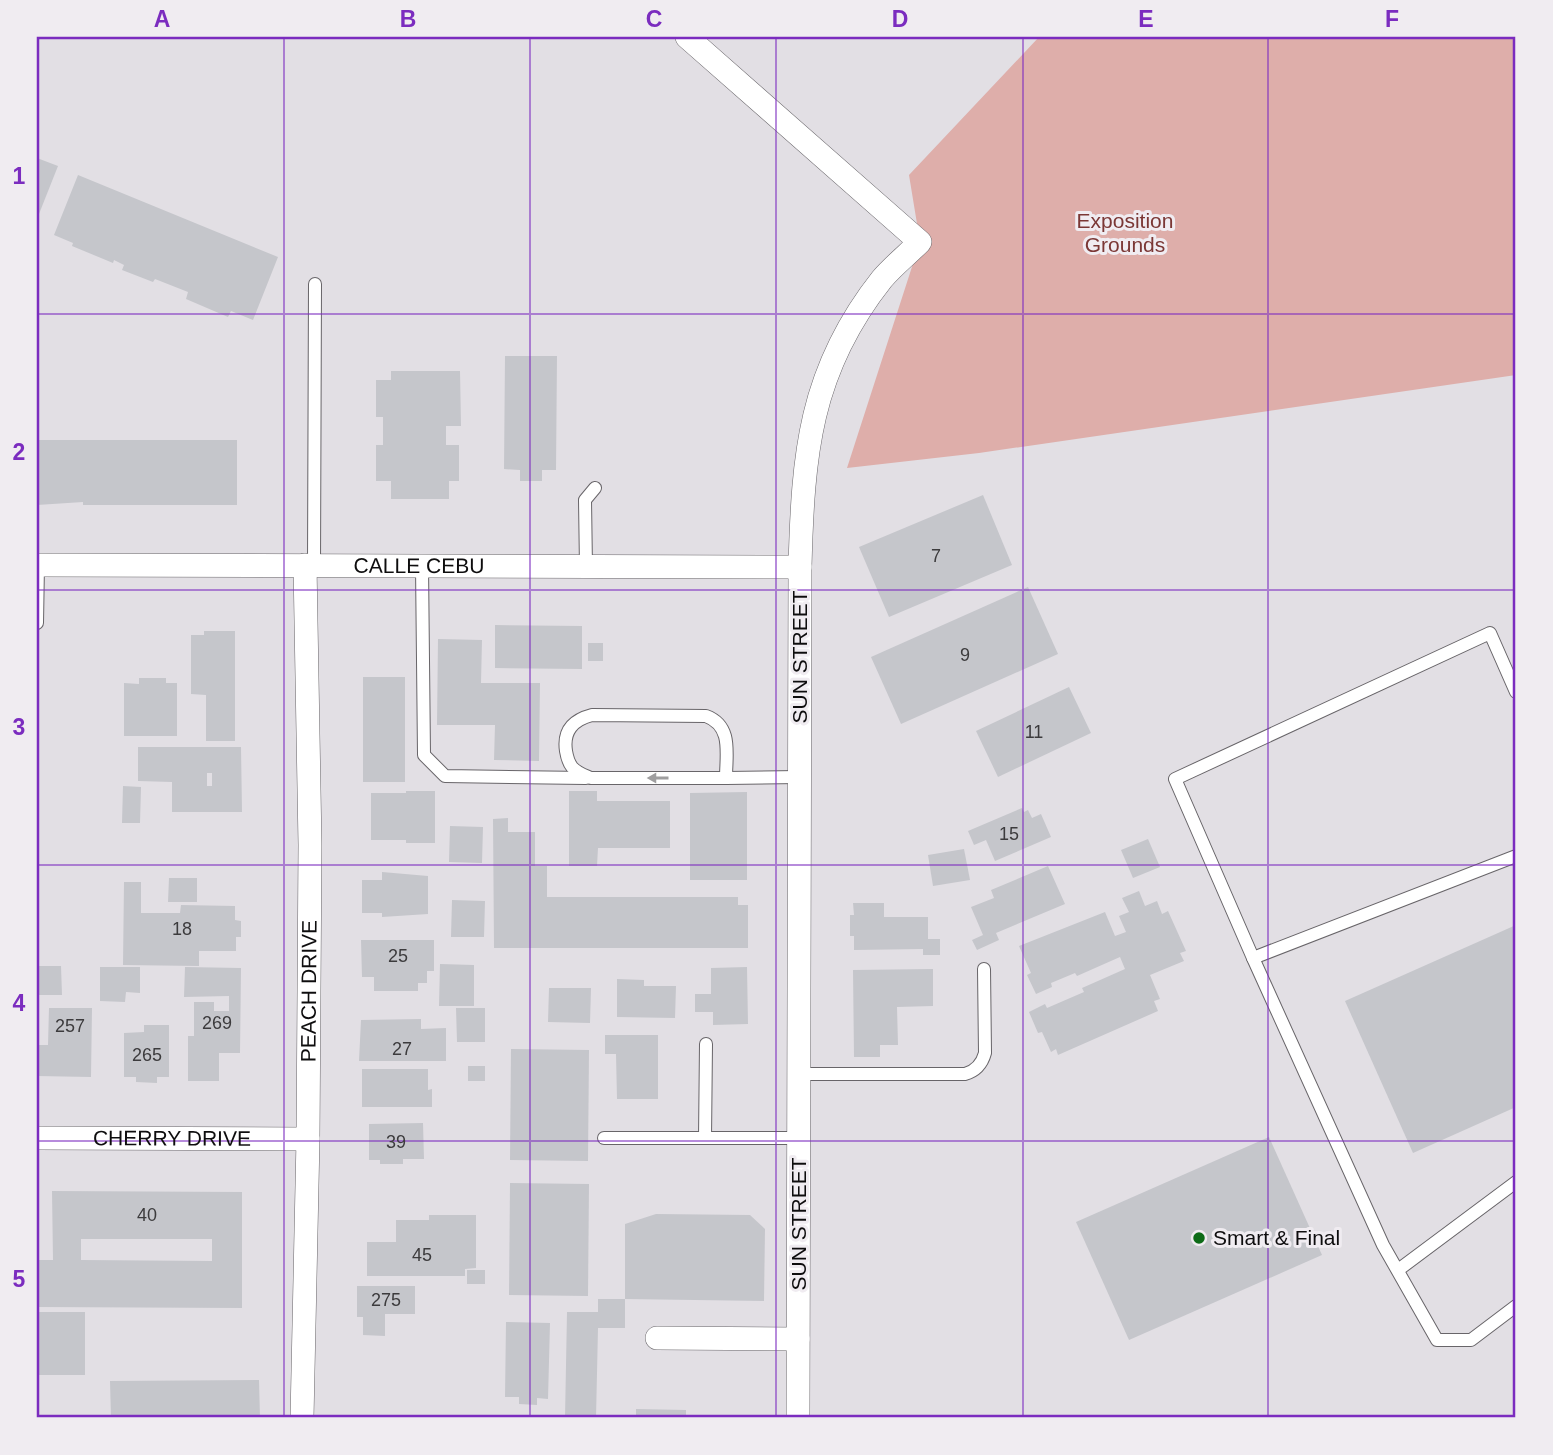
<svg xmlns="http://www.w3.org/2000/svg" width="1553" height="1455" font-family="Helvetica,sans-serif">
<rect width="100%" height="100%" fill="#e2dfe4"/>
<polygon fill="#deaeaa" points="1039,37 1516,37 1516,375 979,453 847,468 920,242 909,175"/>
<g fill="#c5c6cb" fill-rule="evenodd">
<polygon points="37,158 58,166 37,219"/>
<polygon points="78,175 278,257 253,320 231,311 228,317 186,299 188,292 155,279 153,282 122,270 124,265 114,260 113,263 72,246 73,243 54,235"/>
<polygon points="505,356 557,356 556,470 542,470 542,481 520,481 520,470 504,469"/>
<polygon points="391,371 460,371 461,426 446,426 446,445 459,445 459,481 449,481 449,499 391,499 391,481 376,481 376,445 383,445 383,417 376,417 376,380 391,380"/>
<polygon points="37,440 237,440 237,505 83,505 83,502 37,505"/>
<polygon points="983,495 1012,565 889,617 859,547"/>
<polygon points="1028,587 1058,654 901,724 871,657"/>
<polygon points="495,625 582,626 582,669 495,668"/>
<polygon points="204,631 235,631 235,741 206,741 206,695 191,694 191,635 204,635"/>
<polygon points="438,639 482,640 481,683 540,683 539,761 494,760 495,725 437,725"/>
<rect x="588" y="643" width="15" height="18"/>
<rect x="363" y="677" width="42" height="105"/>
<polygon points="139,678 166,678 166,683 177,683 177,736 124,736 124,683 139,684"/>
<polygon points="1069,687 1091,733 998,777 976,731"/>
<path d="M138 747H241L242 812H172V782L138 781ZM207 773H212V786H207Z"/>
<polygon points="123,786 141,787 140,823 122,823"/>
<polygon points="406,791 435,791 435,843 406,843 406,840 371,840 371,793 406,793"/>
<polygon points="569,791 597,791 597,801 670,801 670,848 598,848 597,866 569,866"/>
<polygon points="747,792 747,880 690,880 690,793"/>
<polygon points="1022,808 1024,812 1028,810 1032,818 1041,814 1051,837 995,861 986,840 974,845 968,831"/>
<polygon points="508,818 508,832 535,832 535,866 547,866 547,897 738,897 738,905 748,905 748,948 494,948 493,819"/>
<polygon points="450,826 483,827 482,863 449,862"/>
<polygon points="1148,839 1160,867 1133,878 1121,850"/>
<polygon points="964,849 970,880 933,886 928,855"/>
<polygon points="1048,866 1065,904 996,933 999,940 977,950 972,940 983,935 971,907 994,898 991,890"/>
<polygon points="382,872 428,876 428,914 382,917 382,913 362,913 362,880 382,880"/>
<polygon points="169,878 197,878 197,902 168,902"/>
<polygon points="124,882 141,882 141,913 180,913 181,905 235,906 235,920 241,921 241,937 236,937 236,951 199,951 199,966 123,965"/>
<polygon points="1139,891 1145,906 1157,901 1162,914 1168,911 1186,951 1180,953 1184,961 1150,975 1160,999 1154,1001 1158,1011 1058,1055 1056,1049 1051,1052 1042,1032 1038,1033 1029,1012 1045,1004 1047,1008 1084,992 1082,988 1125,969 1120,957 1077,976 1075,973 1051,983 1052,987 1036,994 1027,975 1031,973 1019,946 1105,912 1115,936 1126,932 1119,916 1129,912 1122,898"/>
<polygon points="452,900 485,901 484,937 451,937"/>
<polygon points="853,903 884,903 884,917 928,917 928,939 940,939 940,955 923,955 923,949 854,950 854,936 850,936 850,915 854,915"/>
<polygon points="1516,925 1516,1107 1413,1153 1345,1001"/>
<polygon points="361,940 434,940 434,971 427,971 427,983 418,983 418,991 374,991 374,977 362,977"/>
<polygon points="440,964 474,965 474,1006 439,1006"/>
<polygon points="37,966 61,966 62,995 37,995"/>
<polygon points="100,967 140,967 140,993 126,992 125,1002 100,1001"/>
<polygon points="185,967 241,968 240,1053 219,1053 219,1081 188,1081 188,1036 194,1036 194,1002 214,1002 214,1011 229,1011 229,996 184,997"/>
<polygon points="747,967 748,1024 713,1025 713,1012 695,1012 695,994 711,994 711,968"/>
<polygon points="933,969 933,1006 897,1007 898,1045 880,1045 880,1057 854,1057 853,970"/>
<polygon points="617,979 644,980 644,986 676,986 675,1018 617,1017"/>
<polygon points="549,988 591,988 590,1023 548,1022"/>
<polygon points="49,1008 92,1008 91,1077 37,1076 37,1045 48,1045"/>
<polygon points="456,1008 485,1008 485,1042 457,1042"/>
<polygon points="421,1019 421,1029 446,1028 446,1061 359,1061 361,1020"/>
<polygon points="144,1025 169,1025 169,1077 157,1077 157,1083 136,1082 136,1077 124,1077 124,1033 144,1032"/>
<polygon points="605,1035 658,1035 658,1099 617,1099 616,1054 605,1054"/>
<polygon points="511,1049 589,1050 588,1161 510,1160"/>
<rect x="468" y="1066" width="17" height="15"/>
<polygon points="362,1069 428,1069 428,1090 432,1089 432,1107 362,1107"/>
<polygon points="423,1123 424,1159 403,1159 403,1164 380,1164 380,1160 369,1160 369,1124"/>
<polygon points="1269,1137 1322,1255 1129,1340 1076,1222"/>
<polygon points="510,1183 589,1184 588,1296 509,1295"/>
<path d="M52 1191 242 1192V1308L37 1307V1260H53ZM81 1239H212V1261L81 1260Z"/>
<polygon points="656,1214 750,1215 765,1229 764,1301 625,1299 625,1224"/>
<polygon points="429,1215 476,1215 476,1268 465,1269 465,1276 367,1276 367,1242 396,1242 396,1220 429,1220"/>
<rect x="467" y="1270" width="18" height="14"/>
<polygon points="357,1286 415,1286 415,1314 385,1314 385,1336 363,1335 363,1317 357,1317"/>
<polygon points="598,1299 625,1299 625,1328 598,1328 596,1418 565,1418 567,1312 598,1312"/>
<rect x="37" y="1312" width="48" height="63"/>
<polygon points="506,1322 550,1323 548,1399 537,1398 537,1405 519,1404 519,1397 505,1397"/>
<polygon points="259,1380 260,1418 111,1418 110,1381"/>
<polygon points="636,1409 686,1410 686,1418 636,1418"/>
</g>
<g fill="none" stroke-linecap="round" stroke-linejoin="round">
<defs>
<g id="service">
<polyline points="314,565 315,284"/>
<polyline points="422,566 424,755 445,776 586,778"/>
<polyline points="586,567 585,500 595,488"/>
<polyline points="37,623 38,565"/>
<polyline points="1516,692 1490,633 1175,779 1253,958 1516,856"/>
<path d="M726 778C726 754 733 726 706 716L592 715C573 720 563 731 566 751 567 757 568 762 572 767 577 773 584 775 591 778H726L799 777"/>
<polyline points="1253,958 1383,1245 1437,1340 1471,1340 1516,1306"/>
<path d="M800 1074H965C976 1071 982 1064 985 1053L984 969"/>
<polyline points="604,1138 799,1138"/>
<polyline points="705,1138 706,1044"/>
<polyline points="1398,1270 1516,1182"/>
</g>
<g id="minor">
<path d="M687 37 920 242C908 254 893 266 882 279 809 371 803 455 800 567L798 1418"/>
<path id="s1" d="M37 565 800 567"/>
<path id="s2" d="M37 1138 308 1139"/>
<polyline points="657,1338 798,1339"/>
<path id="s3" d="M302 1418 308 1139 310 845 305 565"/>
</g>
</defs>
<use href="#service" stroke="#686569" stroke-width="14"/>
<use href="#minor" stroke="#686569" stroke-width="24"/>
<use href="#service" stroke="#fff" stroke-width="12"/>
<use href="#minor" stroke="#fff" stroke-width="23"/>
</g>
<defs><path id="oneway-solid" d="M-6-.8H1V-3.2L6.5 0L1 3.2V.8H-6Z" transform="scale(1.75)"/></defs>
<use fill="#9f9e9f" href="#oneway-solid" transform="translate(658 778) rotate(180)"/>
<path fill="none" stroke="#7b2cbf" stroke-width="2" stroke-opacity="0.55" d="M284 37V1418M530 37V1418M776 37V1418M1023 37V1418M1268 37V1418M37 314H1516M37 590H1516M37 865H1516M37 1141H1516"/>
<circle fill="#0d6b17" stroke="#f0ecf1" stroke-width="2.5" cx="1199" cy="1238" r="7"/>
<g text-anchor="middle" stroke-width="6" stroke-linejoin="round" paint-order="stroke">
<g font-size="18" fill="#3c3b3d">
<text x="936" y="562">7</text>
<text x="965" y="661">9</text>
<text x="1034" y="738">11</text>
<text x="1009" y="840">15</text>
<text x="182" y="935">18</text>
<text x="398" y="962">25</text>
<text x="217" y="1029">269</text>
<text x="70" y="1032">257</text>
<text x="402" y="1055">27</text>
<text x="147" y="1061">265</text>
<text x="396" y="1148">39</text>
<text x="147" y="1221">40</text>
<text x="422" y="1261">45</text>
<text x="386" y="1306">275</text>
</g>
<g font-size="21" fill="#7b3735" stroke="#f0ecf1">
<text x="1125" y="228">Exposition<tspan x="1125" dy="24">Grounds</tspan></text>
</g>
<g font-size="21" fill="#0e0d0e" stroke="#f0ecf1">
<text dy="7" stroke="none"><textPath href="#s1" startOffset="382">CALLE CEBU</textPath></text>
<text transform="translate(800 657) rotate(-90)" y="7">SUN STREET</text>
<text dy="7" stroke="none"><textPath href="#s3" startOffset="427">PEACH DRIVE</textPath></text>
<text dy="7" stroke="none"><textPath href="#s2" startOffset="135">CHERRY DRIVE</textPath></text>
<text transform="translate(799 1224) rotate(-90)" y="7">SUN STREET</text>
</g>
<g font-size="21" fill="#0e0d0e" stroke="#f0ecf1" text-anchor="start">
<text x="1213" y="1245">Smart &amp; Final</text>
</g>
</g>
<rect width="1553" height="1455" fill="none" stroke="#f0ecf1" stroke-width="77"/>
<rect x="38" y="38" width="1476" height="1378" fill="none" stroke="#7b2cbf" stroke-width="2.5"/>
<g font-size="23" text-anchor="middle" font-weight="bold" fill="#7b2cbf">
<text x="162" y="27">A</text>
<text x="408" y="27">B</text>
<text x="654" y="27">C</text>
<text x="900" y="27">D</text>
<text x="1146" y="27">E</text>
<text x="1392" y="27">F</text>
<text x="19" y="184">1</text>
<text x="19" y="460">2</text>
<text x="19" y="735">3</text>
<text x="19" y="1011">4</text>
<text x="19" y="1287">5</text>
</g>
</svg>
